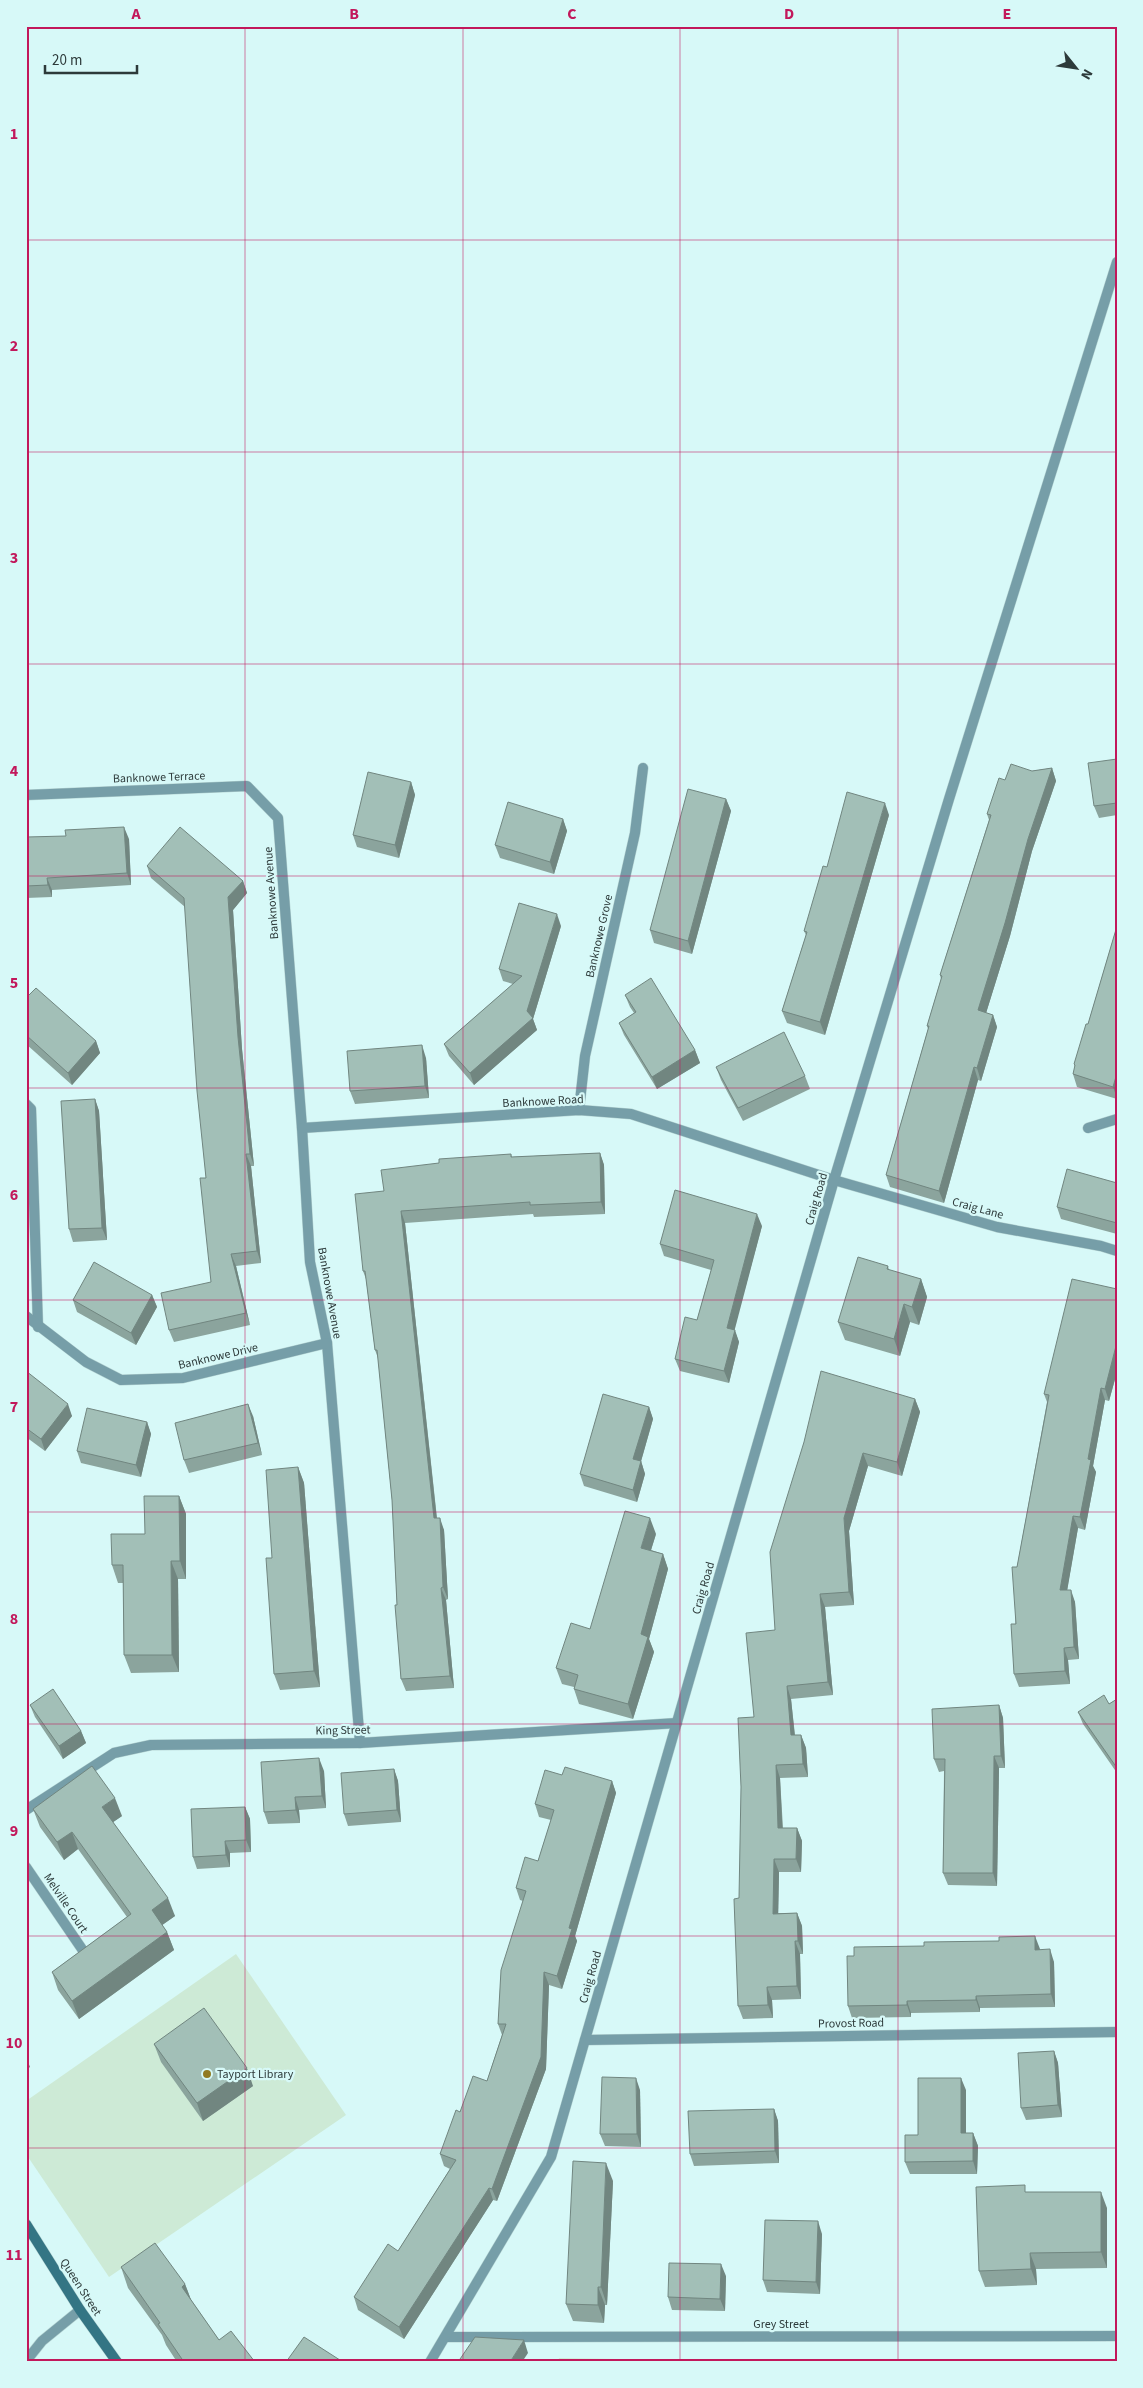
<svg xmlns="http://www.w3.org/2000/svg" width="1143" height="2388" font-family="'Source Sans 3',sans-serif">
<rect width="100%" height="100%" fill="#d7f9f8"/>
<g fill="#cdead6">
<polygon points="236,1954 346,2115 109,2277 26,2154 26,2101"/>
<polygon points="559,2358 732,2361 732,2362 558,2362"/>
</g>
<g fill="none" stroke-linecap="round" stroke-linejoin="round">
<defs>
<g id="minor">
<polyline points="26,795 247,786 278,818 302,1128 310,1262 327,1343 360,1743"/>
<polyline points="26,1104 31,1109 38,1327"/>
<polyline points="579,1110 585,1056 635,833 643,768"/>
<polyline points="302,1128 579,1110 631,1114 834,1180 997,1227 1101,1246 1117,1251"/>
<polyline points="1088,1128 1117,1119"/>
<polyline points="26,1316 86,1362 121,1380 183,1378 327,1343"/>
<polyline points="26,1810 114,1753 151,1745 360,1743 677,1723"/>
<polyline points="26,1867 84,1952"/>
<polyline points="585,2040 1117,2032"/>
<polyline points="446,2337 1117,2336"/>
<polyline points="26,2361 42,2341 80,2310"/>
<polyline points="430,2362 551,2157 834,1180 949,799 1117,262"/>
</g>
<polyline id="secondary" points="26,2224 80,2310 117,2362"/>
</defs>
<use href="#minor" stroke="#b5d3d2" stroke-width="11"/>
<use href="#secondary" stroke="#b5d3d2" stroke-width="11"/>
<use href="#minor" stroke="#769ea8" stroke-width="10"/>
<use href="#secondary" stroke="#347584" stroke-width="10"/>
</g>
<g fill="#8ba49d">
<polygon points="1117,759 1117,815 1099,818 1094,806"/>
<polygon points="1052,768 1056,781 1032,851 1010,936 986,1013 993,1015 997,1027 981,1081 978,1080 944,1203 890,1187 886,1175 928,1029 927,1026 941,979 940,975 989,820 987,814 1005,780 1032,771"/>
<polygon points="411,782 415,795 399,858 357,847 353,835"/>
<polygon points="726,799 731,811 692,954 654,943 650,930"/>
<polygon points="889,815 825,1035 787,1023 782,1011 806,935 804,931 827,867"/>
<polygon points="563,819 567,831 554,874 500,858 495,845"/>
<polygon points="26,837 129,839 131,885 52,890 52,897 26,898"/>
<polygon points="147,866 243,881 247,893 233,910 242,1049 254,1166 251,1166 261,1263 236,1266 250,1325 174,1342 169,1330 211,1282 206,1178 185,907 151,878"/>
<polygon points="561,926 533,1019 537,1030 474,1085 449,1056 444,1044 513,984 503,981 499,969"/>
<polygon points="1117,926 1117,1099 1077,1087 1073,1074 1075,1067 1074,1064 1088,1024"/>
<polygon points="625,995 695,1050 700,1063 657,1089 624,1035 619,1023 634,1013 630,1007"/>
<polygon points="26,998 96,1041 100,1053 72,1085 26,1044"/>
<polygon points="426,1058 429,1098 355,1104 350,1091"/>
<polygon points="716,1067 805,1076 810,1089 743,1121 721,1080"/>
<polygon points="95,1099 99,1111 107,1240 73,1242 69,1229"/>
<polygon points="600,1153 604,1165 605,1214 534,1217 533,1214 405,1223 437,1518 444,1530 448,1599 446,1600 454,1688 406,1691 401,1679 397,1605 392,1500 378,1358 375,1350 366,1279 363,1271 384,1191 511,1154 512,1157"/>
<polygon points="1117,1183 1117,1234 1061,1219 1057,1207"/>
<polygon points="762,1226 734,1329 739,1342 729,1383 680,1371 675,1359 697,1320 711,1270 664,1256 660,1244"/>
<polygon points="888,1266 889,1270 921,1279 927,1297 919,1325 910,1322 900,1356 845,1340 838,1322"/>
<polygon points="1117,1289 1117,1372 1109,1401 1105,1400 1093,1466 1096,1472 1085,1530 1078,1528 1067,1590 1075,1602 1079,1659 1068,1660 1070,1684 1019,1687 1014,1674 1017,1567 1047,1402 1044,1394"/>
<polygon points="152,1295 157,1307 136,1345 77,1312 73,1300"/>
<polygon points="26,1371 72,1416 45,1451 26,1437"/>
<polygon points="915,1399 920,1412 902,1476 868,1466 849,1531 854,1605 825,1607 833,1695 791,1699 795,1735 801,1735 806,1748 808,1777 780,1778 783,1828 797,1828 802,1841 801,1872 779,1872 778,1913 797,1913 802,1926 803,1954 800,1954 801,1999 772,2000 773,2018 743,2019 738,2006 739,1898 754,1717 775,1630 804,1442"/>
<polygon points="649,1407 653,1419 641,1461 645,1474 637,1502 584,1486 580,1474"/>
<polygon points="253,1416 262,1455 189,1473 184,1460"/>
<polygon points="147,1422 151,1434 141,1477 81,1463 77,1451"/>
<polygon points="298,1467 304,1483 320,1687 280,1690 274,1674 272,1558"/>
<polygon points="179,1496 186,1514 186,1579 178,1579 179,1672 131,1673 124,1655 123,1583 118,1583 112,1565 145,1534"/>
<polygon points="656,1534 651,1550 663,1554 668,1569 649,1639 654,1652 633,1719 579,1704 574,1689 574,1687 562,1684 556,1668 590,1629"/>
<polygon points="1117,1699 1117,1773 1083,1724 1078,1712 1109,1704"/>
<polygon points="30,1705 81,1731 86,1743 63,1759 35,1717"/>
<polygon points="999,1705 1003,1718 1005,1768 999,1768 997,1886 948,1885 943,1873 944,1771 939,1772 934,1759"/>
<polygon points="394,1769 398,1781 401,1822 348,1826 344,1814"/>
<polygon points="324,1771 326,1808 299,1810 300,1823 268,1824 264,1812"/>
<polygon points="562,1775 612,1781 616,1793 575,1936 577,1941 562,1989 549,1985 546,2069 497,2201 493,2200 404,2339 358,2310 354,2297 398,2251 450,2169 444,2166 440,2154 460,2112 487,2081 502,2035 498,2024 523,1901 520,1900 516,1888 538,1861 551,1820 539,1817 535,1804"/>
<polygon points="245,1807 250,1819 251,1852 230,1853 230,1867 197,1869 193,1857"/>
<polygon points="33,1809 122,1816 113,1822 175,1916 162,1925 167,1932 174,1950 79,2019 58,1990 52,1972 127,1917 78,1849 64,1860 40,1827"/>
<polygon points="1040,1949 1040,1950 1054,1962 1055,2007 980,2008 980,2012 911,2013 911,2017 852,2018 848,2006 854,1956"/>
<polygon points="154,2044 253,2086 203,2121 161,2062"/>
<polygon points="1054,2051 1058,2063 1062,2117 1026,2120 1021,2108"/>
<polygon points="640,2090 641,2147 605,2146 600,2134"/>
<polygon points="966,2090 966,2133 973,2133 978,2146 977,2174 910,2174 905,2162 918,2135"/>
<polygon points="774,2109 778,2121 779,2163 694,2166 690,2154"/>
<polygon points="613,2181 607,2305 605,2305 604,2323 573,2321 566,2304"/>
<polygon points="1027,2192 1107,2208 1107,2268 1036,2269 1037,2285 985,2287 979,2271"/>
<polygon points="822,2234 820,2294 767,2292 763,2280"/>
<polygon points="121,2267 185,2284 191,2300 219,2340 255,2362 177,2362 166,2345 162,2335 128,2288"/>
<polygon points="726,2276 725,2311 672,2310 668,2297"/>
</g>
<g fill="#718680">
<polygon points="1052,768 1056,781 1032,851 1010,936 983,1023 978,1010 1028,839"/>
<polygon points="411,782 415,795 399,858 395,845"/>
<polygon points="726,799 731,811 692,954 688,941"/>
<polygon points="885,803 889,815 825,1035 820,1022"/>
<polygon points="563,819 567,831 554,874 550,862"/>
<polygon points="124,827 129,839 131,885 127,873"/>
<polygon points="47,878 52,890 52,897 48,885"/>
<polygon points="243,881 247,893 233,910 242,1049 254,1166 250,1154 238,1037 228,897"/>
<polygon points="557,914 561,926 533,1019 537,1030 474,1085 470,1073 527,1011"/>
<polygon points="993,1015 997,1027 981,1081 977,1068"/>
<polygon points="96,1041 100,1053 72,1085 68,1073"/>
<polygon points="422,1045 426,1058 429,1098 425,1086"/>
<polygon points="695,1050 700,1063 657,1089 652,1077"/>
<polygon points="974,1067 978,1080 944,1203 939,1191"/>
<polygon points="1117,1073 1117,1098 1113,1087"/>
<polygon points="95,1099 99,1111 107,1240 102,1228"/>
<polygon points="600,1153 604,1165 605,1214 601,1202"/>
<polygon points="246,1154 251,1166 261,1263 257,1251"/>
<polygon points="401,1211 405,1223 438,1530 434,1518"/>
<polygon points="757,1214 762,1226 732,1340 727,1328"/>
<polygon points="231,1254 236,1266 250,1325 246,1313"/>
<polygon points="921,1279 927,1297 919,1325 912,1307"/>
<polygon points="152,1295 157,1307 136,1345 131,1333"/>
<polygon points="904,1304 910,1322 900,1356 894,1339"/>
<polygon points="735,1330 739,1342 729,1383 724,1371"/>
<polygon points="1117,1342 1117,1372 1109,1401 1105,1389"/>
<polygon points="1101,1388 1105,1400 1093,1466 1096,1472 1085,1530 1080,1517 1088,1459"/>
<polygon points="915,1399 920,1412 902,1476 897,1462"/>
<polygon points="68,1404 72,1416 45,1451 41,1439"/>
<polygon points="248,1404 253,1416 262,1455 258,1443"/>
<polygon points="649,1407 653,1419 638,1472 633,1459"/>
<polygon points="147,1422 151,1434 141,1477 136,1465"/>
<polygon points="863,1453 868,1466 849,1531 854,1605 849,1592 844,1518"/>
<polygon points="641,1461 645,1474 637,1502 633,1490"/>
<polygon points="298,1467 304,1483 320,1687 314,1671"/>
<polygon points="179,1496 186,1514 186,1579 180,1561"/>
<polygon points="1073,1516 1078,1528 1065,1603 1060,1590"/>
<polygon points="440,1518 444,1530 448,1599 443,1587"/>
<polygon points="650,1518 656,1534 647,1563 641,1548"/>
<polygon points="663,1554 668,1569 649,1639 654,1652 633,1719 628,1704 641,1634"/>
<polygon points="171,1561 178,1579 179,1672 172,1655"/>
<polygon points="441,1588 446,1600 454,1688 450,1676"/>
<polygon points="1071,1590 1075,1602 1079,1659 1074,1647"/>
<polygon points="820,1594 825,1607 833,1695 828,1682"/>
<polygon points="1064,1648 1068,1660 1070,1684 1065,1671"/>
<polygon points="787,1686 791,1699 796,1748 791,1735"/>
<polygon points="999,1705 1003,1718 1005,1768 1001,1756"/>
<polygon points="81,1731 86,1743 63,1759 59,1746"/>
<polygon points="801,1735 806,1748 808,1777 803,1764"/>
<polygon points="994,1756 999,1768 997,1886 993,1873"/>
<polygon points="319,1758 324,1771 326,1808 322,1796"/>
<polygon points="776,1765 780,1778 783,1841 778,1828"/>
<polygon points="394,1769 398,1781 401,1822 397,1810"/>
<polygon points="612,1781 616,1793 575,1936 577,1941 562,1989 557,1976 569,1928"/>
<polygon points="295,1797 299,1810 300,1823 296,1810"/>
<polygon points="115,1798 122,1816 109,1825 102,1807"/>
<polygon points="245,1807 250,1819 251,1852 246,1840"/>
<polygon points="797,1828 802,1841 801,1872 796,1859"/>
<polygon points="72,1832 78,1849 64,1860 57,1842"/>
<polygon points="225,1841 230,1853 230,1867 226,1855"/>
<polygon points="774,1859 779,1872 778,1927 773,1914"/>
<polygon points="168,1898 175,1916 158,1928 152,1910"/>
<polygon points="797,1913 802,1926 803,1954 798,1941"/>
<polygon points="167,1932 174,1950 79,2019 72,2001"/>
<polygon points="1035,1936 1040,1949 1040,1962 1035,1950"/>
<polygon points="795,1941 800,1954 801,1999 797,1986"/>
<polygon points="1050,1949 1054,1962 1055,2007 1051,1994"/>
<polygon points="544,1972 549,1985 546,2069 497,2201 492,2189"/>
<polygon points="767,1987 772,2000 773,2018 768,2005"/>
<polygon points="976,1996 980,2008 980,2012 976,2000"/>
<polygon points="907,2001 911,2013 911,2017 907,2005"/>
<polygon points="1054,2051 1058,2063 1062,2117 1058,2105"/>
<polygon points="26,2057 30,2067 26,2070"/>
<polygon points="247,2068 253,2086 203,2121 197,2103"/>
<polygon points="636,2078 640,2090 641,2147 637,2134"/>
<polygon points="961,2078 966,2090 966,2146 961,2133"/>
<polygon points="774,2109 778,2121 779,2163 775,2151"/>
<polygon points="973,2133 978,2146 977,2174 973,2161"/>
<polygon points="606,2163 613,2181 607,2305 601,2287"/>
<polygon points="489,2188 493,2200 404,2339 399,2327"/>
<polygon points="1101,2192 1107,2208 1107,2268 1101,2252"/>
<polygon points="818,2221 822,2234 820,2294 816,2282"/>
<polygon points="1030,2253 1036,2269 1037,2285 1031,2269"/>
<polygon points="721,2264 726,2276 725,2311 720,2299"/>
<polygon points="185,2284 193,2305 182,2287"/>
<polygon points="598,2287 605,2305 604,2323 598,2305"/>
<polygon points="26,2292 29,2301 26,2315"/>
<polygon points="524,2340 528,2353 522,2362 510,2362"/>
</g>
<g fill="#a2bfb7" stroke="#718680">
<polygon points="1117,759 1117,803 1094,806 1088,763"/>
<polygon points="1011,764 1032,771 1052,768 1028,839 1005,923 978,1010 993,1015 977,1068 974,1067 939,1191 886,1175 929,1026 927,1026 942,976 940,975 991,815 987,814 999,778 1005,780"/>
<polygon points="368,772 411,782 395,845 353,835"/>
<polygon points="688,789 726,799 688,941 650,930"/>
<polygon points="847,792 885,803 820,1022 782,1011 807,932 804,931 823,866 827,867"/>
<polygon points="508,802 563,819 550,862 495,845"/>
<polygon points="124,827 127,873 47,878 48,885 26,886 26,837 66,836 65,830"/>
<polygon points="180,827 243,881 228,897 238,1037 250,1154 246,1154 257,1251 231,1254 246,1313 169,1330 161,1293 211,1282 200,1178 206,1178 197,1091 184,898 147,866"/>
<polygon points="519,903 557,914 527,1011 533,1018 470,1073 444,1044 522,976 499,969"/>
<polygon points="1117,926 1117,1073 1113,1087 1073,1074 1075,1065 1074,1064 1086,1024 1088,1024"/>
<polygon points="651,978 695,1050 652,1077 619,1023 636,1012 625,995"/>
<polygon points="36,988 96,1041 68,1073 26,1035 26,998"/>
<polygon points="784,1032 805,1076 738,1108 716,1067"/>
<polygon points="422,1045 425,1086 350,1091 347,1051"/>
<polygon points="95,1099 102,1228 69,1229 61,1101"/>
<polygon points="600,1153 601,1202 530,1205 530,1202 401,1211 434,1518 440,1518 443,1587 441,1588 450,1676 401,1679 395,1605 397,1605 392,1500 377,1350 375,1350 365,1271 363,1271 355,1194 384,1191 381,1170 439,1163 439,1159 511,1154 511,1157"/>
<polygon points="1067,1169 1117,1183 1117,1223 1057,1207"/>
<polygon points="675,1190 757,1214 727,1328 735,1330 724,1371 675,1359 685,1317 697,1320 714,1260 660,1244"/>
<polygon points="858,1257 888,1266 887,1269 921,1279 912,1307 904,1304 894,1339 838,1322"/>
<polygon points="94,1262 152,1295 131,1333 73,1300"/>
<polygon points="1072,1279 1117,1289 1117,1342 1105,1389 1101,1388 1088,1459 1091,1460 1080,1517 1073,1516 1060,1590 1071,1590 1074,1647 1064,1648 1065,1671 1014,1674 1011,1624 1016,1624 1012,1567 1017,1567 1049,1395 1044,1394"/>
<polygon points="26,1371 68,1404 41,1439 26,1428"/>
<polygon points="821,1371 915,1399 897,1462 863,1453 844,1518 849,1592 820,1594 828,1682 787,1686 791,1735 801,1735 803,1764 776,1765 778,1828 797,1828 796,1859 774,1859 773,1914 797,1913 798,1941 795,1941 797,1986 767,1987 768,2005 738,2006 734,1899 739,1898 741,1787 738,1718 754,1717 746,1633 775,1630 770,1552 804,1442"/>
<polygon points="603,1394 649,1407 633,1459 641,1461 633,1490 580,1474"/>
<polygon points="248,1404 258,1443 184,1460 175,1423"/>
<polygon points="87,1408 147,1422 136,1465 77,1451"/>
<polygon points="298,1467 314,1671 274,1674 266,1558 272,1558 266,1470"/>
<polygon points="144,1496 179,1496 180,1561 171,1561 172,1655 124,1655 123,1565 112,1565 111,1534 145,1534"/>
<polygon points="625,1511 650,1518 641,1548 663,1554 641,1634 648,1637 628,1704 574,1689 578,1675 556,1668 571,1623 590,1629"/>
<polygon points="53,1689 81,1731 59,1746 30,1705"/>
<polygon points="1104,1695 1109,1704 1117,1699 1117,1768 1078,1712"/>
<polygon points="999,1705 1001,1756 994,1756 993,1873 943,1873 945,1759 934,1759 932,1709"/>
<polygon points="319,1758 322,1796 295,1797 296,1810 264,1812 261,1762"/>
<polygon points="92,1766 115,1798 102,1807 168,1898 152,1910 167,1932 72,2001 52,1972 131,1914 72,1832 57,1842 33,1809"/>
<polygon points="565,1767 612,1781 569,1928 572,1929 557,1976 544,1972 541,2057 492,2189 489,2188 399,2327 354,2297 388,2244 398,2251 456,2160 440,2154 456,2110 460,2112 473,2076 487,2081 506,2024 498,2024 501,1970 526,1891 516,1888 525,1857 538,1861 554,1810 535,1804 545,1770 562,1775"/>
<polygon points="394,1769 397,1810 344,1814 341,1773"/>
<polygon points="245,1807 246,1840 225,1841 226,1855 193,1857 191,1809"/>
<polygon points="1035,1936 1035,1950 1050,1949 1051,1994 976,1996 976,2000 907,2001 907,2005 848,2006 847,1956 854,1956 854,1947 924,1946 924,1942 999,1941 999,1937"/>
<polygon points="204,2008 247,2068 197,2103 154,2044"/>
<polygon points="1054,2051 1058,2105 1021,2108 1018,2053"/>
<polygon points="602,2077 636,2078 637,2134 600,2134"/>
<polygon points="918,2078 961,2078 961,2133 973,2133 973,2161 905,2162 905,2135 918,2135"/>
<polygon points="774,2109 775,2151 690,2154 688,2111"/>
<polygon points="573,2161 606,2163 601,2287 598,2287 598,2305 566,2304"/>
<polygon points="1025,2185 1025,2192 1101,2192 1101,2252 1030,2253 1031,2269 979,2271 976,2187"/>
<polygon points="765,2220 818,2221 816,2282 763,2280"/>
<polygon points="155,2243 185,2284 182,2287 219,2340 231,2331 255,2362 184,2362 158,2324 160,2323 121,2267"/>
<polygon points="669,2263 721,2264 720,2299 668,2297"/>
<polygon points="304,2337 343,2362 286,2362"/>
<polygon points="475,2337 524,2340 510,2362 458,2362"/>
<polygon points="827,2360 892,2361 892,2362 827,2362"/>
</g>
<path fill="none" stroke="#c2185b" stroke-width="1" stroke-opacity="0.55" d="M245 26V2362M463 26V2362M680 26V2362M898 26V2362M26 240H1117M26 452H1117M26 664H1117M26 876H1117M26 1088H1117M26 1300H1117M26 1512H1117M26 1724H1117M26 1936H1117M26 2148H1117"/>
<circle fill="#917b22" stroke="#d7f9f8" stroke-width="2" cx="207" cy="2074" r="5"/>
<g text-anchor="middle" stroke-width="4.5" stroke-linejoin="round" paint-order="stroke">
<g font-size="12" fill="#2d3a3a" stroke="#d7f9f8">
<text transform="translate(159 777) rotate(-2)" y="4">Banknowe Terrace</text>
<text transform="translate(271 893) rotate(-94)" y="4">Banknowe Avenue</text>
<text transform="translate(599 936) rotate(-77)" y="4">Banknowe Grove</text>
<text transform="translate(543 1101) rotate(-3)" y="4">Banknowe Road</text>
<text transform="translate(816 1199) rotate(-74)" y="4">Craig Road</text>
<text transform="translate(978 1208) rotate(15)" y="4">Craig Lane</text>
<text transform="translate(330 1293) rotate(80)" y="4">Banknowe Avenue</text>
<text transform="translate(218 1356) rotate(-13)" y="4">Banknowe Drive</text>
<text transform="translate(703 1588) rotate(-74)" y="4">Craig Road</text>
<text transform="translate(343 1730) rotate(-1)" y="4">King Street</text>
<text transform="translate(66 1903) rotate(56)" y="4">Melville Court</text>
<text transform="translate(590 1977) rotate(-74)" y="4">Craig Road</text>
<text transform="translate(851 2023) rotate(-1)" y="4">Provost Road</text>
<text transform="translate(81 2287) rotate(57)" y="4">Queen Street</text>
<text x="781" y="2328">Grey Street</text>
</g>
<g font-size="12" fill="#2d3a3a" stroke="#d7f9f8" text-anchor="start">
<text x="217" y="2078">Tayport Library</text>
</g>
</g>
<rect width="1143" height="2388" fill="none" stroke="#d7f9f8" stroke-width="55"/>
<g transform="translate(1076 68) rotate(120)" stroke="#d7f9f8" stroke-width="4" paint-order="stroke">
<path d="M0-4L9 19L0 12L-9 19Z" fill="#2d3a3a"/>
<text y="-8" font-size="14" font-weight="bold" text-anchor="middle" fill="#2d3a3a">N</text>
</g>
<path d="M45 65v8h92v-8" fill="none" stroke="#2d3a3a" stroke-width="2.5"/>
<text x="52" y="65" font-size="15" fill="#2d3a3a" stroke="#d7f9f8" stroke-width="4" paint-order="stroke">20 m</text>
<rect x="28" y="28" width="1088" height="2332" fill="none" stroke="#c2185b" stroke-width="2"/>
<g font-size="16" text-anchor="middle" font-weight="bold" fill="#c2185b">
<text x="136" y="19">A</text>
<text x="354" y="19">B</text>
<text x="572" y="19">C</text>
<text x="789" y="19">D</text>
<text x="1007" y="19">E</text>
<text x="14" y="139">1</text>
<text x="14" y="351">2</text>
<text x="14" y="563">3</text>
<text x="14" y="776">4</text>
<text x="14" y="988">5</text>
<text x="14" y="1200">6</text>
<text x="14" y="1412">7</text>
<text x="14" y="1624">8</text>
<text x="14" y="1836">9</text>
<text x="14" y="2048">10</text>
<text x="14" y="2260">11</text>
</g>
</svg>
